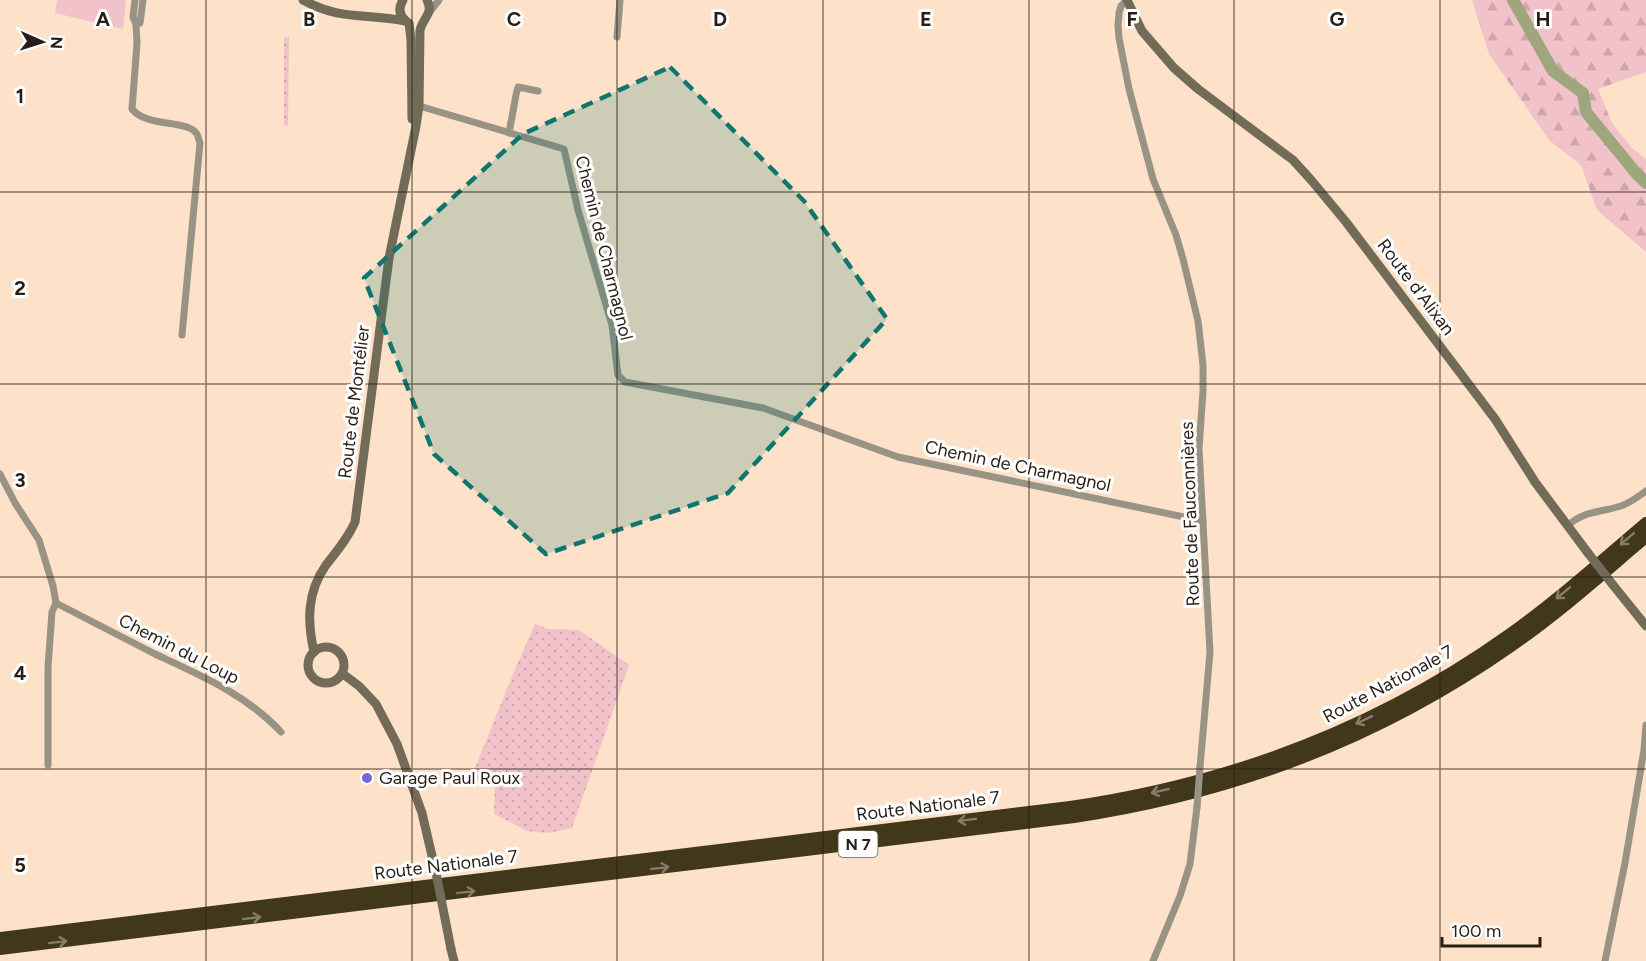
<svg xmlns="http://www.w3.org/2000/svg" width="1646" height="961" font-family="Figtree,sans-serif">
<defs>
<pattern id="grass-dots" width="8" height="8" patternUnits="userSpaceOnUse" patternTransform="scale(1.5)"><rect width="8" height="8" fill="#f1c2c9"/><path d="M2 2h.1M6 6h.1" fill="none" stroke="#cfa6ac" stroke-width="1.8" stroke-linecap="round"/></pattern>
<pattern id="forest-firs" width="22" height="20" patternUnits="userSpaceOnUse" patternTransform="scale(1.5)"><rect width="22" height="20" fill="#f1c2c9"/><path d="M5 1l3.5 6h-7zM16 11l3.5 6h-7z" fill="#cfa6ac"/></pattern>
</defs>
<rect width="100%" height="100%" fill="#fde1c8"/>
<g fill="url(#grass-dots)">
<polygon points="284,37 289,37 288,125 286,126 284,124"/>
<polygon points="535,624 548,629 579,630 629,665 572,828 548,833 527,831 494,814 495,785 471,778 513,674"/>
</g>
<polygon fill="url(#forest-firs)" points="1472,0 1646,0 1646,72 1598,89 1612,123 1631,147 1646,159 1646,252 1597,210 1581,165 1550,141 1489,54"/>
<polygon fill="#f1c2c9" points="57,0 126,0 123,29 55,13"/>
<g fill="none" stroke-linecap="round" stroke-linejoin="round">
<polyline stroke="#9ea77c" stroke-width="12" points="1513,0 1553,71 1583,93 1586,112 1636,173 1646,183"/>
<g stroke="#989385" stroke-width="7">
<polyline points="135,0 133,17 136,24 140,23 143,0"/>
<polyline points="1127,0 1121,6 1119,13 1118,25 1119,38 1129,89 1153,179 1176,235 1183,259 1198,321 1203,365 1203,391 1199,449 1210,652 1200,767"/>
<polyline points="429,13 439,0"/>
<path d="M136 24 137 43 132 109C147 128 187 119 197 134 198 136 199 141 200 143L182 335"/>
<polyline points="617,37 620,0"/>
<polyline points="416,105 564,149 578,210 612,325 618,375 625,382 763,408 898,457 1203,521"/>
<polyline points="509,133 516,95 518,87 538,91"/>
<polyline points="0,474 15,503 39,540 53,586 56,603 52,612 48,667 48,765"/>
<path d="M1567 526C1586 510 1598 513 1621 506 1630 503 1638 497 1646 491"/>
<path d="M56 603C89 620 122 637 155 654 200 675 247 695 281 732"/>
<polyline points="1153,961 1180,896 1190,864 1197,807"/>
<polyline points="1605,961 1625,863 1644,750 1646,725"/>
</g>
<g stroke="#726b57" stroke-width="9">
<path d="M303 0C341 21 365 13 405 21"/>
<path d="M403 0C398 8 399 15 406 21"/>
<polyline points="1127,0 1142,31 1174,68 1198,89 1293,160 1312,181 1346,222 1495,419 1535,482 1588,553"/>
<polyline points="409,23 411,40 412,119"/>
<polyline points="1613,585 1646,626"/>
<circle cx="326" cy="665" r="18"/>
<path d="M314 652C307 621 307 592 326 565 337 551 348 538 355 522L389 258 416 126 419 106 420 30C423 18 434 13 427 0"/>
<polyline points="343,674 359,686 376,704 397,744 422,813 436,873"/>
<polyline points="451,949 454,961"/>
</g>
<g stroke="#41371b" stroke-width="12">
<path d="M0 938 1070 807C1229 784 1377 729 1509 635 1557 601 1601 561 1646 523"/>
<path d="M0 949 1074 817C1234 793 1378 739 1511 646 1559 613 1602 574 1646 537"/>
</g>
<polyline stroke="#989385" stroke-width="7" points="1197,807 1200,767"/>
<g stroke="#726b57" stroke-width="9">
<polyline points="1588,553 1613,585"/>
<polyline points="436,873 451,949"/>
</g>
</g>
<defs><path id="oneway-shaft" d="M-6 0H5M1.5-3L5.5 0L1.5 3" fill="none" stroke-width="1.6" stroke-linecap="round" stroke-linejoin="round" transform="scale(1.5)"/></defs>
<g stroke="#847d6b">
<use href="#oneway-shaft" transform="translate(1627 539) rotate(139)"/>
<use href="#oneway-shaft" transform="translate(1563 593) rotate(140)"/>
<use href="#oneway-shaft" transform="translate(1364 720) rotate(154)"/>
<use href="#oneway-shaft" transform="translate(1160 791) rotate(167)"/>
<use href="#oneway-shaft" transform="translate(967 820) rotate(173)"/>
<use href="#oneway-shaft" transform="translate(660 868) rotate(-7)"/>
<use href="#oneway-shaft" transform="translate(466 892) rotate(-7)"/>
<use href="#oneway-shaft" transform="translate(252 918) rotate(-7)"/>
<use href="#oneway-shaft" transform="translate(58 942) rotate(-7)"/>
</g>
<path fill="#0f766e" fill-opacity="0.2" stroke="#0f766e" stroke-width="4.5" stroke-dasharray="12 8" stroke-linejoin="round" d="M670 67 804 201 887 319 728 493 546 554 434 454 364 278 523 134Z"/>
<path fill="none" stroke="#281e15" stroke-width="1.5" stroke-opacity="0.55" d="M206 0V961M412 0V961M617 0V961M823 0V961M1029 0V961M1234 0V961M1440 0V961M0 192H1646M0 384H1646M0 577H1646M0 769H1646"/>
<circle fill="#7765e0" stroke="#fff" stroke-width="2" cx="367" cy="778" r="6"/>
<g text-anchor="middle" stroke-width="6" stroke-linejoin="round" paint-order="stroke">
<rect fill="#fff" stroke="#68625b" stroke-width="1.5" x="838.5" y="831" width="39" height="26" rx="4.5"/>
<g font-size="16" font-weight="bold" fill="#281e15">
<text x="858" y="850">N 7</text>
</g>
<g font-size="18" fill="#281e15" stroke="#fff">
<text transform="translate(604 248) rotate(76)" y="6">Chemin de Charmagnol</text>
<text transform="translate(1416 287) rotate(53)" y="6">Route d'Alixan</text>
<text transform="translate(354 402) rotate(-83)" y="6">Route de Montélier</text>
<text transform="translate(1018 466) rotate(12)" y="6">Chemin de Charmagnol</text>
<text transform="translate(1190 514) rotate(-92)" y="6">Route de Fauconnières</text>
<text transform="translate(179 649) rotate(27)" y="6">Chemin du Loup</text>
<text transform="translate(1388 684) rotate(-28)" y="6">Route Nationale 7</text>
<text transform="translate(928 806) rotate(-7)" y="6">Route Nationale 7</text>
<text transform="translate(446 865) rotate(-7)" y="6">Route Nationale 7</text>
</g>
<g font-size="18" fill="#281e15" stroke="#fff" text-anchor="start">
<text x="379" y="784">Garage Paul Roux</text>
</g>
</g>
<g font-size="20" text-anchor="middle" font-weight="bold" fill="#281e15" stroke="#fff" stroke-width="6" stroke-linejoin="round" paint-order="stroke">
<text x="103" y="26">A</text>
<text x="309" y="26">B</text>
<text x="514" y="26">C</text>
<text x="720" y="26">D</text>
<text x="926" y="26">E</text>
<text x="1132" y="26">F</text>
<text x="1337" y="26">G</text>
<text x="1543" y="26">H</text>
<text x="20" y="103">1</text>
<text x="20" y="295">2</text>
<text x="20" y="487">3</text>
<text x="20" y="680">4</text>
<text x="20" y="872">5</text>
</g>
<g transform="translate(42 42) rotate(93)" stroke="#ffffff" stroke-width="4.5" paint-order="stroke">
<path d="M0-4.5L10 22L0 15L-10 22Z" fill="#281e15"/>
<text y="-9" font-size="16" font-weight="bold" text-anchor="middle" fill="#281e15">N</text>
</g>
<path d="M1442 937v9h98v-9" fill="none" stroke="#281e15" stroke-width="3"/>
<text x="1451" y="937" font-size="18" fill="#281e15" stroke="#ffffff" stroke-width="4.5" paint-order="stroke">100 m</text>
</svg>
